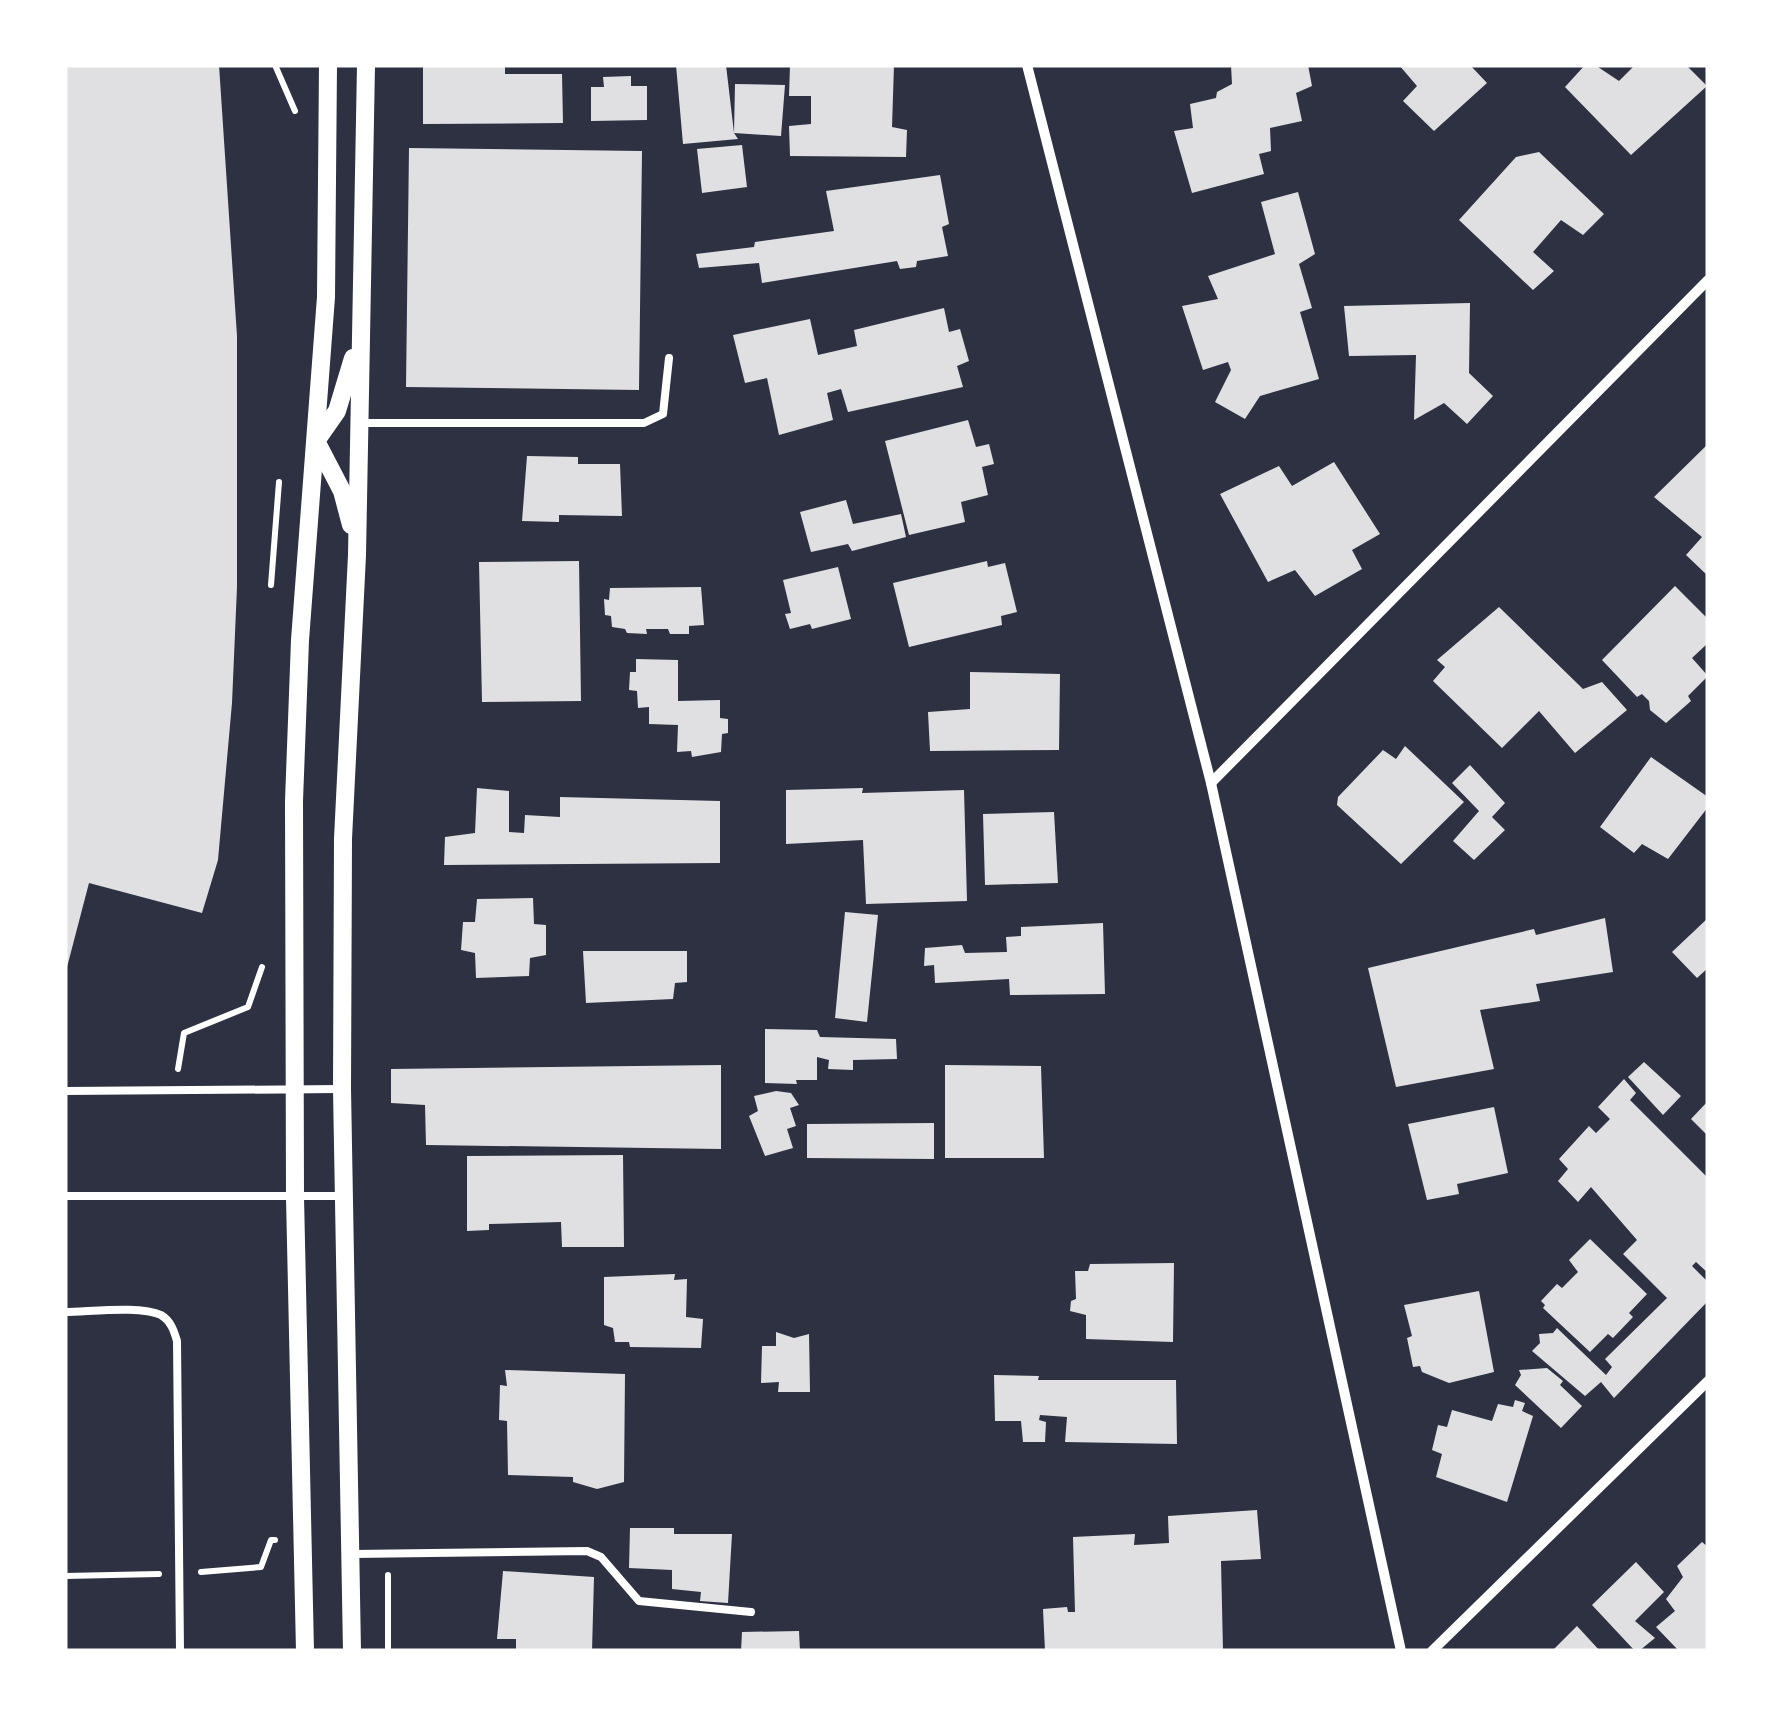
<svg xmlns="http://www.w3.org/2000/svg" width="1773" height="1716" font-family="'Exo 2',sans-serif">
<rect width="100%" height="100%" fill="#2d3142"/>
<g fill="#e0e0e3">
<polygon points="65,65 219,65 237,336 237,587 232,703 218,860 202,913 89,883 66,971"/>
<polygon points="423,65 505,65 505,74 562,74 563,123 423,124"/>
<polygon points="676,65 726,65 734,133 735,84 785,85 781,136 734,133 738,139 683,144"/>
<polygon points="790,65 894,65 892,127 907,130 906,157 790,156 789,126 811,124 811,96 789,96"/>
<polygon points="1231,65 1308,65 1312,86 1296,93 1302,121 1270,128 1271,151 1259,154 1264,174 1192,193 1174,131 1193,128 1190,104 1216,98 1217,92 1232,84"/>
<polygon points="1399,65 1470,65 1487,83 1434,131 1403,101 1417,86"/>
<polygon points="1585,65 1595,65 1619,81 1635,65 1686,65 1707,86 1631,155 1565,87"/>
<polygon points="631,76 631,86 647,86 647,120 591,121 591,87 604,87 603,77"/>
<polygon points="742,145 747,187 702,193 697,149"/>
<polygon points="409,148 642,151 639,390 406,387"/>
<polygon points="1539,152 1604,214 1583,235 1561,220 1533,252 1554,271 1533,290 1459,220 1516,157"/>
<polygon points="940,175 949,224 942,227 948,256 917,261 916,267 900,269 897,261 762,283 759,263 699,268 696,254 754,247 755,242 834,231 826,191"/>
<polygon points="1298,192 1315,254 1299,264 1312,308 1300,312 1319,379 1260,396 1245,419 1215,402 1231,370 1228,362 1203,370 1182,306 1218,299 1208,276 1275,254 1261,202"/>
<polygon points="1470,303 1469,373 1493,396 1467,424 1444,403 1414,420 1416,355 1349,356 1344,306"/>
<polygon points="944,308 949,332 960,329 969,361 957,366 963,387 848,412 841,389 827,393 833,420 779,435 767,378 745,383 733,335 810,319 818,355 857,346 854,330"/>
<polygon points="968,420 976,447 989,444 994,464 982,467 988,495 961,502 965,522 909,535 885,441"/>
<polygon points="1708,444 1708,576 1686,555 1702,537 1654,497"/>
<polygon points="527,456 578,457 578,464 620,464 622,516 559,515 559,522 522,521"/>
<polygon points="1334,462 1380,534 1352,550 1362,569 1315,596 1295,570 1268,582 1220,494 1279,466 1292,486"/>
<polygon points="846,500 853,524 901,514 906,537 852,551 848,544 811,552 800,512"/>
<polygon points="579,561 581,701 482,702 479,562"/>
<polygon points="987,561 988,567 1005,563 1017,612 1001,616 1002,625 909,647 893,583"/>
<polygon points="838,567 851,619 812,629 810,624 790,629 785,614 791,613 783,580"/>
<polygon points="1675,586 1708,619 1708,643 1692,658 1708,676 1688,696 1691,701 1666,723 1650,710 1649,701 1642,694 1637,697 1602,660"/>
<polygon points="701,587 704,625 689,626 689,634 670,634 668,629 646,629 647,634 627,633 625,629 612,627 611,616 605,615 604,599 609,600 610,588"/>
<polygon points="1499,607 1583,689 1602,682 1627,710 1575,753 1539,711 1502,748 1433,681 1445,667 1437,660"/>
<polygon points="636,659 678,660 678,701 720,700 720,718 728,719 728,733 722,734 721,752 692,757 691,751 677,752 678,725 649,724 649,707 638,708 637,691 629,690 630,672 636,672"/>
<polygon points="970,672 1060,674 1059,750 930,751 928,712 970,709"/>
<polygon points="1405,746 1464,802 1401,864 1337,805 1338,797 1383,750 1396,759"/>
<polygon points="1651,757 1708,797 1708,807 1668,859 1642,844 1634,853 1600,827"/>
<polygon points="1470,765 1505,803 1492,817 1505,830 1474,860 1453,841 1479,811 1452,783"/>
<polygon points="477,788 509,791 509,832 524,833 525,815 560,817 560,797 720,801 720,863 444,865 445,837 475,833"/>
<polygon points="863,788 862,793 964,790 967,901 866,904 863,840 786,844 786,790"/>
<polygon points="1054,812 1058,883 985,885 983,814"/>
<polygon points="533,898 534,924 546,925 546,955 530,958 529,976 476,978 475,953 461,950 463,922 475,922 477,899"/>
<polygon points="845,912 878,915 867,1022 835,1018"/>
<polygon points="1605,918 1613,972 1536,984 1540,1001 1480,1010 1494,1069 1396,1087 1368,968 1534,929 1536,935"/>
<polygon points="1708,918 1708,968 1697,978 1672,952"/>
<polygon points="1103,923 1105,994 1010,995 1009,979 935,983 934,965 924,966 925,948 962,945 965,953 1007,952 1006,937 1021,936 1021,927"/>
<polygon points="583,951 687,951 687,982 675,983 673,999 586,1003"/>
<polygon points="765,1029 817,1030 820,1037 896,1039 897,1059 853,1060 853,1070 828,1069 829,1060 817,1057 817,1080 796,1080 797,1084 765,1083"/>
<polygon points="1644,1062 1681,1096 1663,1115 1628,1077"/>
<polygon points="721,1065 721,1149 426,1145 425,1105 391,1103 391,1069"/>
<polygon points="945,1065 1041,1066 1044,1158 945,1158"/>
<polygon points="1624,1079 1636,1093 1630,1100 1708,1178 1708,1273 1696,1262 1692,1266 1708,1282 1708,1301 1614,1398 1601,1382 1585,1396 1532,1351 1540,1343 1539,1334 1553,1333 1557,1328 1606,1375 1612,1367 1605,1359 1667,1298 1623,1254 1637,1240 1591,1187 1578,1202 1558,1181 1568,1169 1559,1159 1589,1126 1596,1133 1610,1119 1598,1107"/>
<polygon points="776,1091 791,1093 799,1105 790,1108 796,1126 787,1129 793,1148 765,1156 749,1116 758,1111 754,1096"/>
<polygon points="1708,1101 1708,1136 1691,1119"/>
<polygon points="1494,1107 1508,1173 1457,1184 1459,1194 1427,1200 1408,1124"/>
<polygon points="934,1123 934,1159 807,1158 807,1124"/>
<polygon points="623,1155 624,1247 562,1247 561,1222 489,1224 489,1230 467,1231 467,1156"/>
<polygon points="1590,1239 1647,1294 1629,1313 1633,1317 1613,1338 1608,1334 1590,1352 1543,1308 1545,1305 1541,1301 1557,1284 1562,1288 1578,1272 1569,1260"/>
<polygon points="1174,1263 1173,1342 1086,1339 1086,1315 1070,1311 1071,1301 1076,1299 1075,1271 1088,1271 1090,1264"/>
<polygon points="675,1274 674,1280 687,1279 686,1317 703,1319 701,1348 630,1347 629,1342 615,1342 613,1328 604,1325 604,1277"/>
<polygon points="1479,1291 1494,1372 1449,1383 1422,1372 1420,1366 1413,1367 1407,1338 1412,1336 1404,1305"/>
<polygon points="776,1332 794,1338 809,1334 810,1392 778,1392 779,1382 761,1383 762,1346 776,1346"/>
<polygon points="1547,1368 1563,1381 1560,1385 1582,1406 1561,1428 1515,1385 1521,1375 1519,1370"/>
<polygon points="505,1370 625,1374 624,1482 597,1489 573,1482 573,1477 508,1475 507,1421 499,1420 500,1385 507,1386"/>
<polygon points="994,1375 1039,1376 1038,1380 1176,1380 1177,1444 1065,1442 1067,1417 1040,1415 1039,1420 1046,1422 1045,1442 1023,1442 1021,1421 995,1421"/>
<polygon points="1515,1400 1525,1403 1522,1411 1533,1416 1507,1502 1436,1477 1442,1454 1432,1450 1438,1425 1447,1427 1452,1410 1492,1421 1498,1404 1513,1407"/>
<polygon points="1257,1510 1261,1559 1221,1561 1223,1651 1045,1651 1043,1609 1067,1607 1068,1612 1075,1612 1073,1537 1135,1534 1134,1545 1169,1543 1168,1516"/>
<polygon points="630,1528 674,1528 674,1534 732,1534 728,1603 700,1601 701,1592 672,1589 672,1570 629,1568"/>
<polygon points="1702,1542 1708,1547 1708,1651 1679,1651 1656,1627 1675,1611 1666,1599 1683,1577 1677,1566"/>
<polygon points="1636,1562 1664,1592 1635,1621 1655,1638 1639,1651 1635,1651 1592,1605"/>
<polygon points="503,1571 594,1577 592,1651 516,1651 516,1639 497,1639"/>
<polygon points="1577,1626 1600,1651 1552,1651"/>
<polygon points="799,1631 800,1651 741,1651 742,1632"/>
</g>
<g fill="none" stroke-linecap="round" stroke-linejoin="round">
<g stroke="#fff" stroke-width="6">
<polyline points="275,65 295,111"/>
<polyline points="271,585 279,482"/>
<polyline points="178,1069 184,1033 248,1007 262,967"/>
<polyline points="201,1572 261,1567 271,1540 275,1540"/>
<polyline points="388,1575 388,1651"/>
<polyline points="65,1576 159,1574"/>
</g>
<g stroke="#fff" stroke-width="8">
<polyline points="361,423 644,423 663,414 669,358"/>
<polyline points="65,1091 340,1089"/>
<polyline points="65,1196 345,1196"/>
<path d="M65 1312C88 1312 141 1305 161 1315 171 1321 174 1331 177 1341L180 1651"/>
<polyline points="353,1554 587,1551 601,1557 639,1601 751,1612"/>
</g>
<g stroke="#fff" stroke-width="10">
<polyline points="1027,65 1211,783 1401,1651"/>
<polyline points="1211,783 1708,280"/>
<polyline points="1432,1651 1708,1381"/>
</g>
<g stroke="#fff" stroke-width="18">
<polyline points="351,525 342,491 316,441 337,411 353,358"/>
<polyline points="305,1651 295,1197 294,801 300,640 326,297 328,65"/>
<polyline points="352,1651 342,1089 343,839 357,555 366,65"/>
</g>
</g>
<rect width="1773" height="1716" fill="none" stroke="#ffffff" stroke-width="135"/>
</svg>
